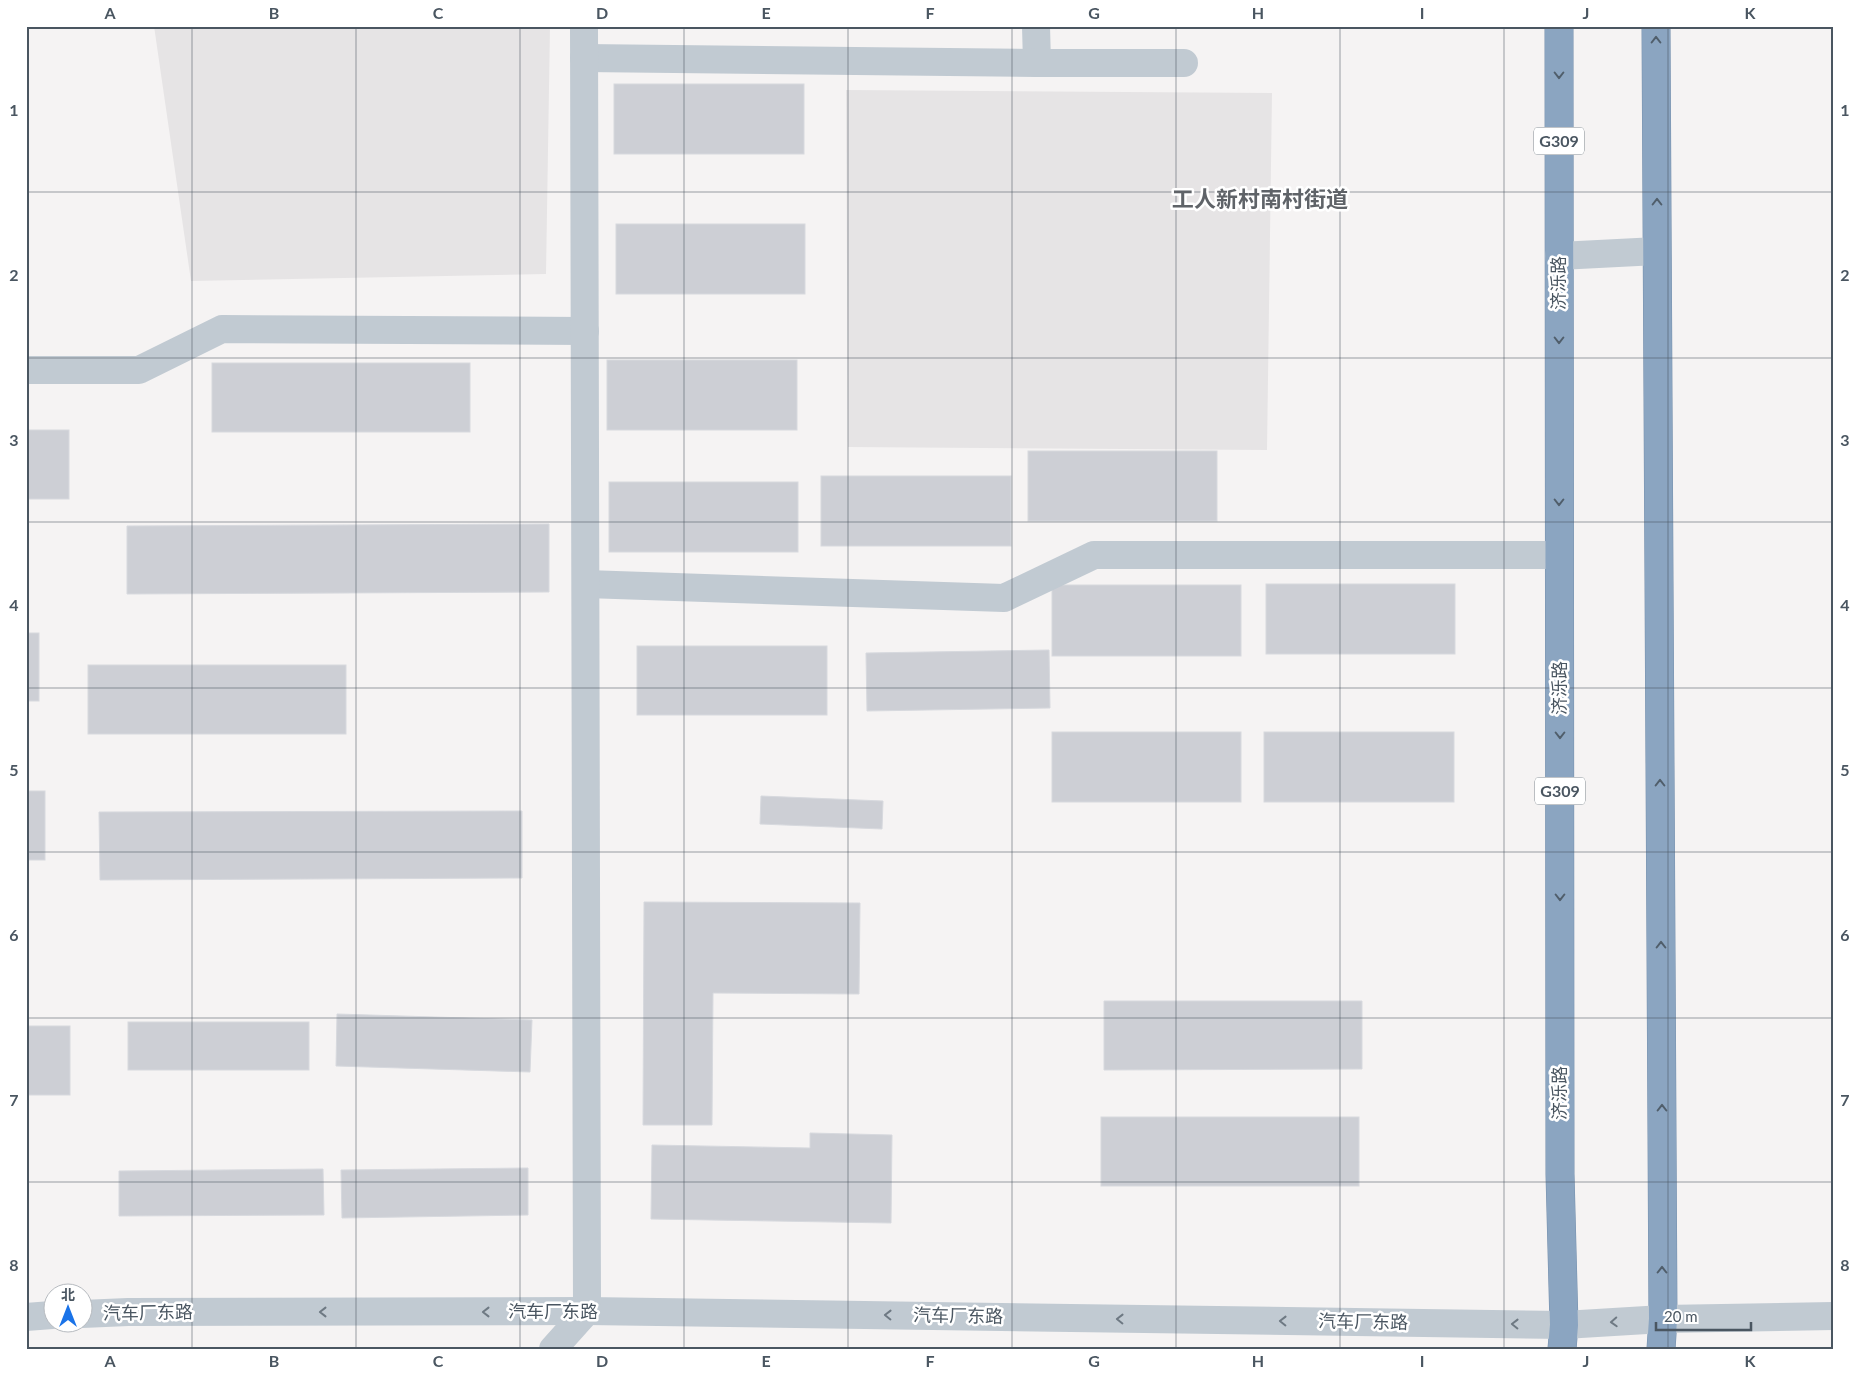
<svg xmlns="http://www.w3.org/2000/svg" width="1859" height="1375" font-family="Lato,'Noto Sans SC',sans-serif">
<rect width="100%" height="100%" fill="#f5f3f3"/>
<g fill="#e6e4e5">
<polygon points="154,26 550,26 546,274 191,281"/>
<polygon points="846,90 1272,93 1267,450 848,447"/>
</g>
<g fill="#cdcfd5" stroke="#d7d9de">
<rect x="614" y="84" width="190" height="70"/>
<rect x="616" y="224" width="189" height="70"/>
<rect x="607" y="360" width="190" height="70"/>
<rect x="212" y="363" width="258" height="69"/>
<rect x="26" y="430" width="43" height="69"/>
<rect x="1028" y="451" width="189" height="70"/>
<rect x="821" y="476" width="190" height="70"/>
<rect x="609" y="482" width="189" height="70"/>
<polygon points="549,524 549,592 127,594 127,526"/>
<rect x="1266" y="584" width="189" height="70"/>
<rect x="1052" y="585" width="189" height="71"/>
<rect x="26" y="633" width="13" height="68"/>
<rect x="637" y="646" width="190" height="69"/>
<polygon points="1049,650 1050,708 867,711 866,653"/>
<rect x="88" y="665" width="258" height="69"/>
<rect x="1052" y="732" width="189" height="70"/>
<rect x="1264" y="732" width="190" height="70"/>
<rect x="26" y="791" width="19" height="69"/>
<polygon points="761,796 883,801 882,829 760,824"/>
<polygon points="522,811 522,878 100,880 99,812"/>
<polygon points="644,902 860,903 859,994 713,993 712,1125 643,1125"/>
<polygon points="1104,1001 1362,1001 1362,1069 1104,1070"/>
<polygon points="337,1014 532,1020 530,1072 336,1066"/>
<rect x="128" y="1022" width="181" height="48"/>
<rect x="26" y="1026" width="44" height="69"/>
<rect x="1101" y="1117" width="258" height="69"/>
<polygon points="810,1133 892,1135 891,1223 651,1219 652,1145 810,1148"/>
<polygon points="528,1168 528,1215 342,1218 341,1170"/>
<polygon points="323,1169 324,1215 119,1216 119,1171"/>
</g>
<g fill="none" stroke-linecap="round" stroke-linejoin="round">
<defs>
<g id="highway">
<polyline points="1559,26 1560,1174 1564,1325 1562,1349"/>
<polyline points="1656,26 1663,1319 1661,1349"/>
</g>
</defs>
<use href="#highway" stroke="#7690ad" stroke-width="29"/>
<g stroke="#c1cad2" stroke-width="28">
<polyline points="1036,26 1037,63"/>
<polyline points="584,58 1037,63 1184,63"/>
<polyline points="1559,256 1657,251"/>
<polyline points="26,370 139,370 222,329 585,331"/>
<polyline points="586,584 1004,598 1094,555 1559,555"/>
<polyline points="82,1314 128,1312 587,1311 1564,1325 1663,1319 1833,1316"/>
<polyline points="26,1317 52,1315"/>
<polyline points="553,1349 587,1311 584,26"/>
</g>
<use href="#highway" stroke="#8ba5c1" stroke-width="28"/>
</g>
<defs><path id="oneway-chevron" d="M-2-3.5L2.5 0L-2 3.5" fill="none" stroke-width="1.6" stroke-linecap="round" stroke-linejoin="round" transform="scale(1.25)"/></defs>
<g stroke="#505e6b">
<use href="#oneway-chevron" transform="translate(1656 40) rotate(-90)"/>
<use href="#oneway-chevron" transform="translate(1559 75) rotate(90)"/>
<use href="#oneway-chevron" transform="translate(1657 202) rotate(-90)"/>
<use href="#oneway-chevron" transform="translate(1559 340) rotate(90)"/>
<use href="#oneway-chevron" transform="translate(1559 502) rotate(90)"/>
<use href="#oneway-chevron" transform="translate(1560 735) rotate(90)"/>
<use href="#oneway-chevron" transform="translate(1660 783) rotate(-90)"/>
<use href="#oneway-chevron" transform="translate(1560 897) rotate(90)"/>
<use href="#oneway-chevron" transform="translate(1661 945) rotate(-90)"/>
<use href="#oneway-chevron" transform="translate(1662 1108) rotate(-90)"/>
<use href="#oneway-chevron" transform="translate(1662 1270) rotate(-90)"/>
</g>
<g stroke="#6e7983">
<use href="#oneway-chevron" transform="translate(323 1312) rotate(180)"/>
<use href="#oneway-chevron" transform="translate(486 1312) rotate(180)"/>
<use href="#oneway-chevron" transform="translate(888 1315) rotate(-179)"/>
<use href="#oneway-chevron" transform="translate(1120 1319) rotate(-179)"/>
<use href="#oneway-chevron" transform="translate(1283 1321) rotate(-179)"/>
<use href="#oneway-chevron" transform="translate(1614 1322) rotate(177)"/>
<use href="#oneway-chevron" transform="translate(1515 1324) rotate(-179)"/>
</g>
<path fill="none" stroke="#4a5661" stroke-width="1" stroke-opacity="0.55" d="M192 26V1349M356 26V1349M520 26V1349M684 26V1349M848 26V1349M1012 26V1349M1176 26V1349M1340 26V1349M1504 26V1349M1668 26V1349M26 192H1833M26 358H1833M26 522H1833M26 688H1833M26 852H1833M26 1018H1833M26 1182H1833"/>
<g text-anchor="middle" stroke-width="5" stroke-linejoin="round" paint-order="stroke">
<g fill="#fff" stroke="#808990" stroke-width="1">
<rect x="1534" y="127.5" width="50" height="27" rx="4"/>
<rect x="1535" y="777.5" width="50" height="27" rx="4"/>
</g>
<g font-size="16" font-weight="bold" fill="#4a5661">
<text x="1559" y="147">G309</text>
<text x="1560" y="797">G309</text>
</g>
<g font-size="18" fill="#4a5661" stroke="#fff">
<text transform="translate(1559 283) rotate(-90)" y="6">济泺路</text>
<text transform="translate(1560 688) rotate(-90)" y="6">济泺路</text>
<text transform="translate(1560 1093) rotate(-90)" y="6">济泺路</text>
<text x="553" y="1318">汽车厂东路</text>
<text transform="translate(148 1313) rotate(-1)" y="6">汽车厂东路</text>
<text transform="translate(958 1316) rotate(1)" y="6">汽车厂东路</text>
<text transform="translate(1363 1322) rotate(1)" y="6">汽车厂东路</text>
</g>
<g font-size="22" font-weight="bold" fill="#5f6368" stroke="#fff">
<text x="1260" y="207">工人新村南村街道</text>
</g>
</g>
<rect width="1859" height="1375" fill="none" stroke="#ffffff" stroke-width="55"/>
<g transform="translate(68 1308)"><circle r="24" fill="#ffffff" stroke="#b7bbc0"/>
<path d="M0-4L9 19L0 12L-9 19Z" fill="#1a73e8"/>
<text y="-8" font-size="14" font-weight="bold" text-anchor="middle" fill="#4a5661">北</text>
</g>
<path d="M1656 1322v8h95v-8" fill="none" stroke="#4a5661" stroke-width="2.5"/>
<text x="1664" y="1322" font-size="15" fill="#4a5661" stroke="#ffffff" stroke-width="4" paint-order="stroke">20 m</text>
<rect x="28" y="28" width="1804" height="1320" fill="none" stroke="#4a5661" stroke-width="2"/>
<g font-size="16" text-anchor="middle" font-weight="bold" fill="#4a5661">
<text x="110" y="19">A</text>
<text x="274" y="19">B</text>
<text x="438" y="19">C</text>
<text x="602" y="19">D</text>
<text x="766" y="19">E</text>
<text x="930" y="19">F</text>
<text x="1094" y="19">G</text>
<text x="1258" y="19">H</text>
<text x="1422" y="19">I</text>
<text x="1586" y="19">J</text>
<text x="1750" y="19">K</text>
<text x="14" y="116">1</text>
<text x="1845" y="116">1</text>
<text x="14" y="281">2</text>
<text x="1845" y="281">2</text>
<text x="14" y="446">3</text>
<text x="1845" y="446">3</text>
<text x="14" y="611">4</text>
<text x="1845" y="611">4</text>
<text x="14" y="776">5</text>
<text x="1845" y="776">5</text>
<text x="14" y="941">6</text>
<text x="1845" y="941">6</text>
<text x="14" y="1106">7</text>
<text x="1845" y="1106">7</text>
<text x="14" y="1271">8</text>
<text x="1845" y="1271">8</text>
<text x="110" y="1367">A</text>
<text x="274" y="1367">B</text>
<text x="438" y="1367">C</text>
<text x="602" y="1367">D</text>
<text x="766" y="1367">E</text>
<text x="930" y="1367">F</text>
<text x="1094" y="1367">G</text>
<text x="1258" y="1367">H</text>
<text x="1422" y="1367">I</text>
<text x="1586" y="1367">J</text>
<text x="1750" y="1367">K</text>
</g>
</svg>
